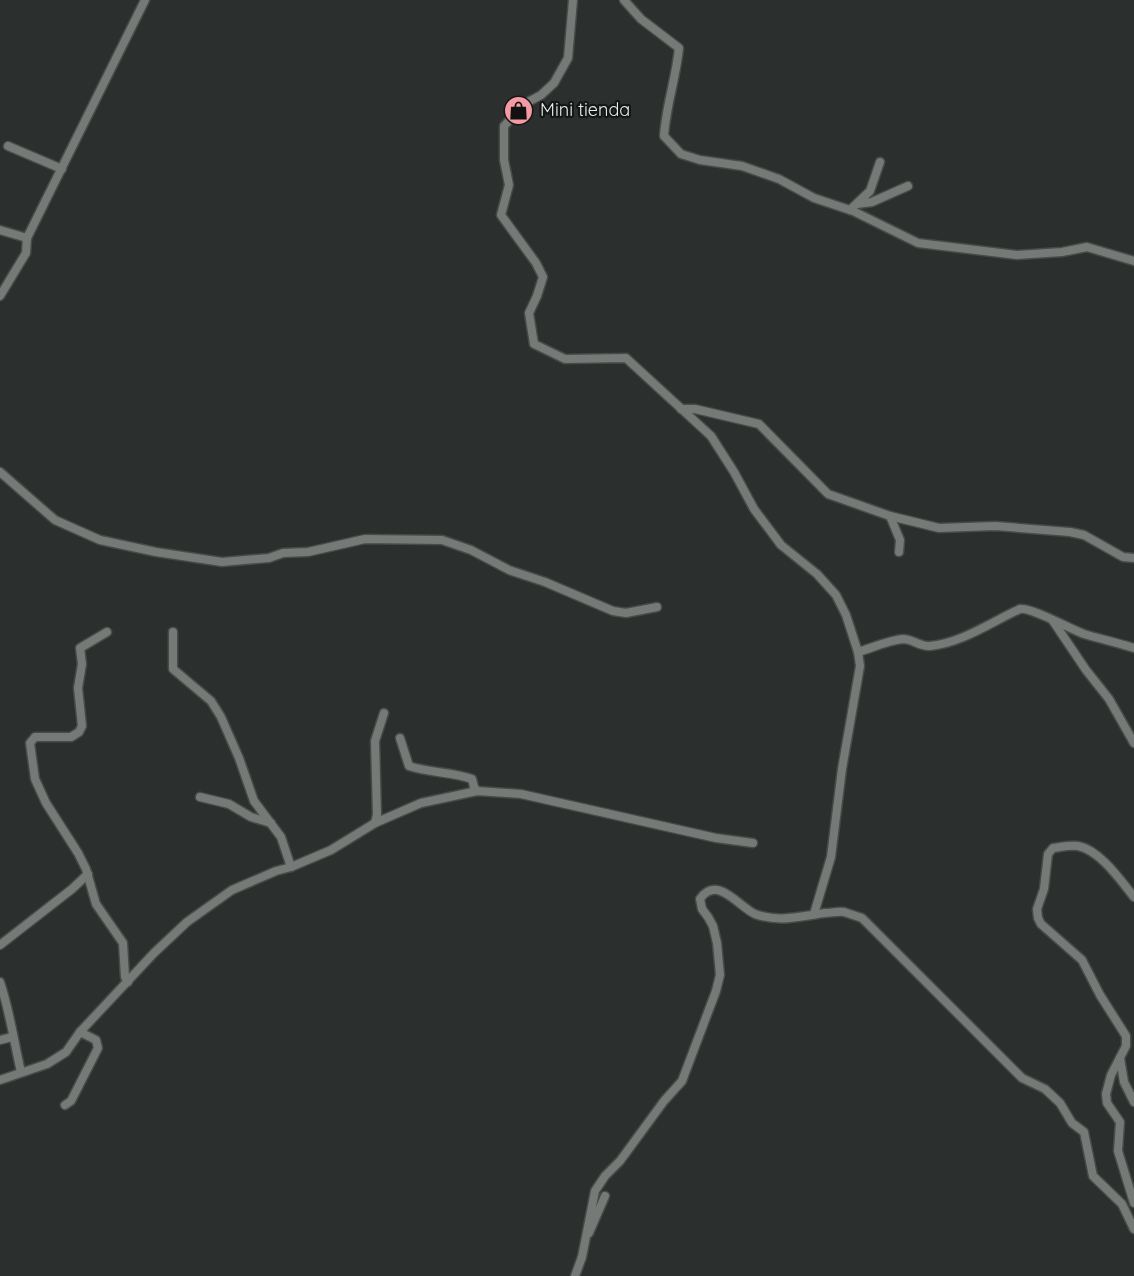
<svg xmlns="http://www.w3.org/2000/svg" width="1134" height="1276" font-family="Quicksand,sans-serif">
<rect width="100%" height="100%" fill="#2b2f2d"/>
<g fill="none" stroke-linecap="round" stroke-linejoin="round">
<defs>
<g id="minor">
<polyline points="573,0 568,58 554,83 541,95 526,103 504,126 504,160 509,185 501,215 536,263 543,277 537,296 529,313 534,344 565,359 626,358 711,436 734,472 754,509 781,545 817,574 836,595 846,615 858,652 860,666 842,769 831,857 814,914"/>
<path d="M624 0 641 19 679 48C676 78 666 106 664 136L681 154 700 160 742 166 779 179 814 198 853 211 918 243 1017 255 1062 252 1087 247 1134 261"/>
<polyline points="8,146 62,169"/>
<polyline points="857,204 872,202 908,186"/>
<polyline points="850,210 870,191 880,162"/>
<polyline points="0,230 27,238"/>
<polyline points="0,296 26,253 27,238 145,0"/>
<polyline points="681,409 695,409 759,424 828,494 890,516 939,528 995,526 1070,532 1084,535 1123,557 1134,558"/>
<polyline points="0,472 55,520 100,540 156,552 222,562 269,558 283,553 308,552 365,539 442,540 471,550 509,570 545,582 613,611 626,613 657,607"/>
<polyline points="890,516 900,540 899,552"/>
<polyline points="1053,621 1086,670 1109,699 1134,743"/>
<polyline points="107,632 80,648 82,664 78,688 82,726 79,732 71,737 35,737 30,743 35,779 46,803 78,853 86,869 96,904 123,943 125,977 128,982"/>
<polyline points="173,632 173,669 211,701 221,717 239,758 254,801 281,837 291,867"/>
<path d="M858 652C872 648 889 640 903 639 913 639 920 647 930 646 962 643 991 622 1020 609 1031 607 1070 629 1084 634 1101 639 1118 643 1134 648"/>
<path d="M400 738 409 766C430 773 453 772 472 779L474 787 477 791"/>
<polyline points="200,797 229,804 251,817 271,823"/>
<polyline points="375,823 377,815 375,741 384,713"/>
<path d="M1134 897C1121 881 1100 850 1078 846 1070 845 1061 847 1053 848L1048 854 1044 889 1037 909 1038 918 1041 924 1082 960 1100 995 1126 1036V1046L1111 1075 1106 1094 1107 1103 1120 1122 1118 1151 1134 1203"/>
<polyline points="0,945 72,889 88,874"/>
<path d="M0 982C10 1012 14 1042 21 1072"/>
<polyline points="0,1040 12,1037"/>
<polyline points="1120,1058 1124,1082 1134,1102"/>
<polyline points="0,1080 47,1064 66,1052 80,1032 154,953 187,922 232,890 276,871 291,867 331,850 375,823 421,803 477,791 521,794 716,838 753,843"/>
<polyline points="65,1105 71,1101 98,1048 96,1040 80,1032"/>
<polyline points="589,1233 605,1196"/>
<path d="M575 1276 582 1257 595 1191 605 1176 620 1161 664 1101 682 1081 716 991 720 975 717 943 713 926 708 917 702 909 700 899C717 874 739 907 755 914 779 923 801 916 825 913 831 913 838 911 844 912 850 914 856 916 862 918L1022 1078 1045 1089 1060 1103 1072 1123 1084 1132 1093 1176 1122 1204 1134 1229"/>
</g>
</defs>
<use href="#minor" stroke="#474a49" stroke-width="11"/>
<use href="#minor" stroke="#757a77" stroke-width="8"/>
</g>
<defs>
<symbol id="shop-disc" viewBox="-11 -11 22 22"><circle r="9.5" fill="#f49aa5" stroke="#151716"/><path d="M-5-2.5h2.3a2.7 3.5 0 0 1 5.4 0H5L5.5 6h-11ZM-1.5-2.5h3a1.5 2.3 0 0 0-3 0Z" fill="#111"/></symbol>
</defs>
<g fill-rule="evenodd">
<use href="#shop-disc" x="502" y="94" width="33" height="33"/>
</g>
<g text-anchor="middle" stroke-width="4.5" stroke-linejoin="round" paint-order="stroke">
<g font-size="18" fill="#eaedec" stroke="#151716" text-anchor="start">
<text x="540" y="116">Mini tienda</text>
</g>
</g>
</svg>
